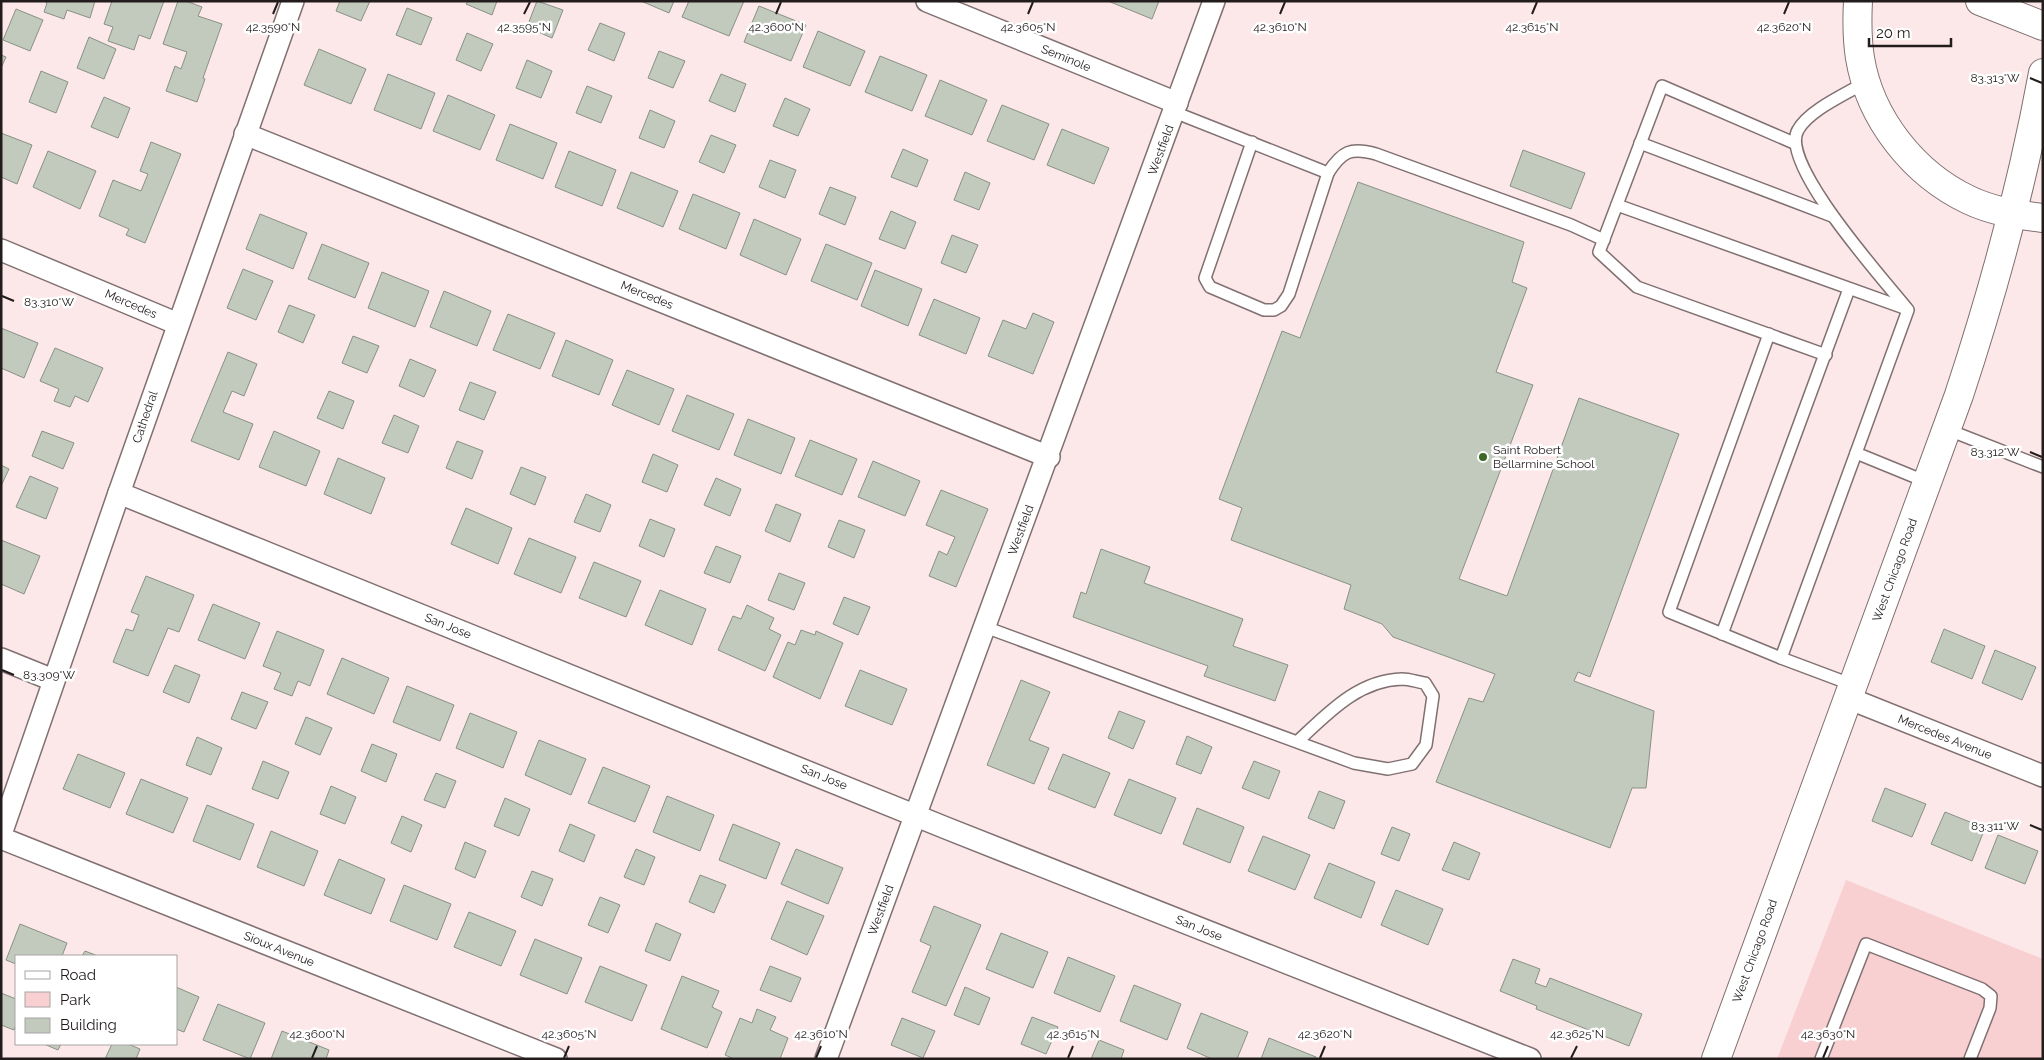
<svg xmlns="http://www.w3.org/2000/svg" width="2044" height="1060" font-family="Raleway,sans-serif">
<rect width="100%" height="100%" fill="#fce8e9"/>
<polygon fill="#f9d0d2" points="1846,880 2043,959 2043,1059 1777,1059"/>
<g fill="#c1cabd" stroke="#889184">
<polygon points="95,1 90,18 67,10 64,19 44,12 47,3 44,1"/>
<polygon points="112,1 164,1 150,39 139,35 134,50 108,41 113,27 104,24"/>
<polygon points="178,1 186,1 202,7 198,16 222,24 203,78 205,79 197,102 166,91 175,66 181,69 187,52 163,44"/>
<polygon points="340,1 370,1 361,21 336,11"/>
<polygon points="468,1 497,1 492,15 466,4"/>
<polygon points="537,1 563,10 552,38 527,27"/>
<polygon points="641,1 674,1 669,13"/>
<polygon points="689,1 744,1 729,36 682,17"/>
<polygon points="1108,1 1159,1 1152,19"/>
<polygon points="759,6 806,25 791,61 744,42"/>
<polygon points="407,8 432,18 421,45 396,35"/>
<polygon points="16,9 43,20 30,51 3,40"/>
<polygon points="600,23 625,33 614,61 588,50"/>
<polygon points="818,31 865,51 850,86 803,67"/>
<polygon points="467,33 493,44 481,71 456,60"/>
<polygon points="89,37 116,49 104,79 77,68"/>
<polygon points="319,49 366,69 351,104 304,85"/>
<polygon points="659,51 685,61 673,88 648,78"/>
<polygon points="1,55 6,57 1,68"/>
<polygon points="880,56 927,75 912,111 865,92"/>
<polygon points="527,60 552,71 541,98 516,88"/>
<polygon points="41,71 68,82 56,113 29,102"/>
<polygon points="388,74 435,93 421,129 374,110"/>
<polygon points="721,74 746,84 735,112 709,101"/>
<polygon points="940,80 987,100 972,135 925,116"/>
<polygon points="587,86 612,96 601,123 576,113"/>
<polygon points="448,95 495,115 480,150 433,131"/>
<polygon points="104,97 130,108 118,138 91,127"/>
<polygon points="785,98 810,109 798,136 773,126"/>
<polygon points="1002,105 1049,124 1034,160 987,141"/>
<polygon points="650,110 675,121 664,148 639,138"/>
<polygon points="510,124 557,143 543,179 496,160"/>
<polygon points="1062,129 1109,148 1094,184 1047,165"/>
<polygon points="1,133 32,145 17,184 1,177"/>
<polygon points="711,135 736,145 724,173 699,162"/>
<polygon points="151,142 181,154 145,243 126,235 129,229 99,216 113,180 141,191 148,174 140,171"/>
<polygon points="903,149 928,160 917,187 891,177"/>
<polygon points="1523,150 1585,173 1571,209 1510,186"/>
<polygon points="48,151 96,171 80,209 33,187"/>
<polygon points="569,151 616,170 602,206 555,187"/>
<polygon points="770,160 796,170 785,198 759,187"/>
<polygon points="631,172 678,191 663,227 617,208"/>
<polygon points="965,172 990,183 979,210 954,200"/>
<polygon points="1358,182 1524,242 1512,282 1527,288 1496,372 1533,385 1459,579 1507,596 1579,398 1679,434 1590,677 1578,672 1574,681 1654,711 1646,788 1632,788 1610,848 1436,782 1469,698 1483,702 1495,674 1393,637 1382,624 1344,609 1351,585 1231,540 1242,508 1219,499 1282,331 1300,338"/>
<polygon points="830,187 856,197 845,225 819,214"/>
<polygon points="693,194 740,213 726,249 679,229"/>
<polygon points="891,211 916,222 905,249 879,239"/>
<polygon points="260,214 307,233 293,269 246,249"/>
<polygon points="754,219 801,239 786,275 740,255"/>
<polygon points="952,235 978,245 966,273 941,263"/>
<polygon points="322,244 369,263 355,298 308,279"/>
<polygon points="826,244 872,263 857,300 811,281"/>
<polygon points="243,269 273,281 256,320 227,308"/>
<polygon points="875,270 922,289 908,326 861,306"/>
<polygon points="382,272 429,291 415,327 368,308"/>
<polygon points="444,291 491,311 477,346 430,327"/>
<polygon points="934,299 980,318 966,354 919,335"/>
<polygon points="289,305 315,315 303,343 278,332"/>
<polygon points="1033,313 1054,322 1033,374 988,356 1003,320 1026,329"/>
<polygon points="508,314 555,333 540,369 493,350"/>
<polygon points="1,328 38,343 24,378 1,368"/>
<polygon points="353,336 379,346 367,373 342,363"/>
<polygon points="566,340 613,360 599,395 552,376"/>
<polygon points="55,348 103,368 88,402 75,396 70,407 54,401 59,389 40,381"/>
<polygon points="228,352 257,364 244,396 232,391 223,412 253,424 239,460 191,441"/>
<polygon points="410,359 436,370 424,397 399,386"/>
<polygon points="627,370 674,389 659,425 612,405"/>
<polygon points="470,382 496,392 484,420 459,410"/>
<polygon points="329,391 354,401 343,429 317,418"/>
<polygon points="687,395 734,414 719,450 672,431"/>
<polygon points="394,415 419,426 408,453 382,443"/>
<polygon points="748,419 795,438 781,474 734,455"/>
<polygon points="42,431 74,443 63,469 32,456"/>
<polygon points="274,431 320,451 306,486 259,467"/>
<polygon points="810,440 857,459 842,495 795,476"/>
<polygon points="457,441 483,451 472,479 446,468"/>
<polygon points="653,454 678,465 667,492 642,482"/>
<polygon points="338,458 385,478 371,514 324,494"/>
<polygon points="873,461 920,481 905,516 858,497"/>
<polygon points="1,465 9,469 1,486"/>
<polygon points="521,467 546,477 535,505 510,494"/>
<polygon points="30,476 58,488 46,519 16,507"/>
<polygon points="716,478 741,489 730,516 704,505"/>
<polygon points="941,490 988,509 956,587 929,576 939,551 947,555 955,537 926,525"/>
<polygon points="586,494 611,505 600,532 574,522"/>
<polygon points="776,504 801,514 790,542 765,531"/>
<polygon points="466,508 512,528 498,564 451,544"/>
<polygon points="650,519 675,529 664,557 639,546"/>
<polygon points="839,520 865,530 854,558 828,547"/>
<polygon points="529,538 576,557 561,593 514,574"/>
<polygon points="1,540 40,556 24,594 1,584"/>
<polygon points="716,546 741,556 730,583 704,573"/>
<polygon points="1101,549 1150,567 1144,583 1243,619 1233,646 1288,665 1275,701 1204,676 1208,666 1073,617 1081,592 1086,594"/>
<polygon points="594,562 641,581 626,617 579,598"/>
<polygon points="779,573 805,583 794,610 768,600"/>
<polygon points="146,576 194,595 179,632 168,628 148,676 113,662 126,629 133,631 139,615 131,612"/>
<polygon points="660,590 706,609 692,645 645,625"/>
<polygon points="844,597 870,607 858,635 833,624"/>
<polygon points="213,604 260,623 245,659 198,640"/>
<polygon points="747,605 774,618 769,629 781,635 765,671 718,650 733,616 741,619"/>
<polygon points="1944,629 1985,646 1972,679 1931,662"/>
<polygon points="801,630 815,635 816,631 843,643 820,699 773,677 788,642 795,645"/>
<polygon points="277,631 324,650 310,686 298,681 292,696 274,689 281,673 263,666"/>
<polygon points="1995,650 2036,667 2022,700 1982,683"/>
<polygon points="342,658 389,678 374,714 327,694"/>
<polygon points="175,665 200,675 189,703 163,692"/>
<polygon points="860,670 907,689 892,725 845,706"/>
<polygon points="1021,680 1050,692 1029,740 1049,748 1034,784 987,765"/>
<polygon points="407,686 454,705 440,741 393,722"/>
<polygon points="242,692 268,702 256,729 231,719"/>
<polygon points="1119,711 1145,721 1133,749 1108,738"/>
<polygon points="470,713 517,732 503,768 456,748"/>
<polygon points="306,717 332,728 320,755 295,744"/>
<polygon points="1187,736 1212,747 1201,774 1176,764"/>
<polygon points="197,737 222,748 211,775 186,765"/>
<polygon points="539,740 586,759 571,795 525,775"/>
<polygon points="372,744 397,754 386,782 361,771"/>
<polygon points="78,754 125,773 110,808 63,789"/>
<polygon points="1063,754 1110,773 1095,808 1048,789"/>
<polygon points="263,761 289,772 278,799 252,789"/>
<polygon points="1254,761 1280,771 1269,799 1242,788"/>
<polygon points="603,767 650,786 635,822 588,803"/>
<polygon points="436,773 456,781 445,808 424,800"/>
<polygon points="141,779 188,798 173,833 126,814"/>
<polygon points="1129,779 1176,798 1161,834 1114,815"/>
<polygon points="331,786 356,797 345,824 320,814"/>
<polygon points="1885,788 1926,804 1912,837 1872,821"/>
<polygon points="1319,791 1345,801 1334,829 1308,818"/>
<polygon points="667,796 714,815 700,851 653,832"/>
<polygon points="505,798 530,809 519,836 494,826"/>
<polygon points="207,805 254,824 240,860 193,841"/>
<polygon points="1197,808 1244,827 1230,863 1183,844"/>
<polygon points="1945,812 1985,828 1972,861 1931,844"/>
<polygon points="402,816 422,825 411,852 391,843"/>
<polygon points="570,824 595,835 584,862 559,851"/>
<polygon points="733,824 780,843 766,879 719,860"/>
<polygon points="1392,827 1410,834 1399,861 1381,854"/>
<polygon points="271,831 318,851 304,886 257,867"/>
<polygon points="1998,835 2038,851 2025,884 1985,868"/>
<polygon points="1263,836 1310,855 1295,890 1248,871"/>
<polygon points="465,842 486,851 475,878 455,869"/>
<polygon points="1454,842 1480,853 1469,880 1442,870"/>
<polygon points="636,849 655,857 644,885 624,877"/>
<polygon points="796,849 843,868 828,904 781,884"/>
<polygon points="339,859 385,879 371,914 324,895"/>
<polygon points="1329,863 1375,882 1361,918 1314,898"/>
<polygon points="532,871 553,879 542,906 521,897"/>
<polygon points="700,875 726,885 714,913 689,902"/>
<polygon points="404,885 451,904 437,940 390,921"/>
<polygon points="1396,890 1443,909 1428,945 1381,925"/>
<polygon points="600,897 620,905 608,933 588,925"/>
<polygon points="787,901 824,916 807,955 771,939"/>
<polygon points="934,906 981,925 946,1006 912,992 931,946 920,941"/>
<polygon points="469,912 516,931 501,966 454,947"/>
<polygon points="656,923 681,934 670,961 645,951"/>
<polygon points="20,924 67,943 62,956 16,956 16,964 6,960"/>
<polygon points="1001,933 1048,952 1033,988 986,969"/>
<polygon points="535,939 582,958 567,994 520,975"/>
<polygon points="85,951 98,956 82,956"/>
<polygon points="1068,957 1115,976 1100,1012 1054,993"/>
<polygon points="1513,959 1540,969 1535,983 1546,987 1550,978 1642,1014 1629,1046 1536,1009 1537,1006 1500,991"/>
<polygon points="600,966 647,985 632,1021 585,1002"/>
<polygon points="770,966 801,978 791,1002 760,990"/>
<polygon points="682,976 719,991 712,1007 722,1012 707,1048 661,1029"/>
<polygon points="1134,985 1181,1004 1167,1040 1120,1021"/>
<polygon points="176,987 199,997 184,1032 176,1029"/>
<polygon points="965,987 990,998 979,1025 954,1015"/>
<polygon points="1,993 16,999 16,1024 14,1030 1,1025"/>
<polygon points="218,1004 265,1023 250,1059 203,1040"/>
<polygon points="757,1009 776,1017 770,1030 788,1038 780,1059 734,1059 725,1055 740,1018 752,1023"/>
<polygon points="1201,1013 1248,1032 1237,1059 1212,1059 1187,1048"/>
<polygon points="1032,1017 1058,1027 1046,1054 1021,1044"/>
<polygon points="902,1018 935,1031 923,1058 891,1045"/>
<polygon points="282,1031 329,1050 326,1059 271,1059"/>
<polygon points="1269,1038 1316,1057 1316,1059 1261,1059"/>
<polygon points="1099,1040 1124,1050 1121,1059 1091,1059"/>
<polygon points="44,1044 61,1044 58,1050"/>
<polygon points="112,1044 128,1044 140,1049 136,1059 105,1059"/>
</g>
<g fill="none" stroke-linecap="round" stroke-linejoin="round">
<defs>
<g id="lane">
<path d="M1866 82C1846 94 1809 110 1798 130 1778 163 1886 282 1908 310L1856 453 1927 482"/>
<path d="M1174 112 1328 173C1342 151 1351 147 1376 154L1571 225 1604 240"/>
<polyline points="1252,142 1205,278 1210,287 1264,310 1274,310 1281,306 1289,294 1328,173"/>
<polyline points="1640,143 1832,216"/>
<polyline points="1794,143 1662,86 1599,252 1637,287 1826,355"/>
<polyline points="1617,205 1907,309"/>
<polyline points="1769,334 1669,612 1781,658"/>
<polyline points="1946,429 2043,467"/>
<path d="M985 627 1354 763 1388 769 1412 764 1426 745 1433 696 1425 683C1418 682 1409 679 1402 679 1358 680 1327 714 1297 742"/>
<polyline points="1722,634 1849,289"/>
<polyline points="1853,685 1781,658 1856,453"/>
<polyline points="1821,1059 1866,944 1982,989 1991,996 1990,1008 1970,1059"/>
</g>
<g id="street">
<polyline points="927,1 1177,103"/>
<polyline points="245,134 1049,457"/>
<polyline points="1,250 178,324"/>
<polyline points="119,493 946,828 1530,1059"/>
<polyline points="1,659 53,680"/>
<polyline points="1848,698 2043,776"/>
<polyline points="1,834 119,493 293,1"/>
<polyline points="1,838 556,1059"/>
<polyline points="826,1059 1214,1"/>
</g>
<g id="secondary">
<path d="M1858 1C1857 20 1857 39 1860 58 1870 119 1914 174 1969 200 1992 211 2018 215 2043 218"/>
<polyline points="1980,1 2043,26"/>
<path d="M1716 1059 1959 395C1994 289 2023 182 2043 73"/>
</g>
</defs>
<use href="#lane" stroke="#817071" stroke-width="14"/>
<use href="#street" stroke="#817071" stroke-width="24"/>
<use href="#secondary" stroke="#817071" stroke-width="30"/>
<use href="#lane" stroke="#fff" stroke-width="11"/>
<use href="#street" stroke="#fff" stroke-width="21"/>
<use href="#secondary" stroke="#fff" stroke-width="28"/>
</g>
<path fill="none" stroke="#221c1c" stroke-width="2" d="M273 14 278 2M524 14 530 2M776 14 781 2M1028 14 1033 2M1280 14 1285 2M1532 14 1537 2M1784 14 1789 2M2030 78 2042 83M2 296 14 301M2030 452 2042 457M2 670 14 675M2030 825 2042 830M312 1058 317 1046M564 1058 569 1046M816 1058 821 1046M1068 1058 1073 1046M1320 1058 1325 1046M1571 1058 1577 1046M1823 1058 1828 1046"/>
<circle fill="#3d6724" stroke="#fff" stroke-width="2" cx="1483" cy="457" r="5"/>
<g text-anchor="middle" stroke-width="5" stroke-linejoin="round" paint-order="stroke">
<g font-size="12" fill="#221c1c" stroke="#fff">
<text transform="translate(1066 58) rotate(22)" y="4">Seminole</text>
<text transform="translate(1161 150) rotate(-70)" y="4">Westfield</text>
<text transform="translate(647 295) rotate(22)" y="4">Mercedes</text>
<text transform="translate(131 304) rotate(23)" y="4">Mercedes</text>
<text transform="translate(145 417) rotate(-71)" y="4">Cathedral</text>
<text transform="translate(1021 530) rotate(-70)" y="4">Westfield</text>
<text transform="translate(1895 570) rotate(-70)" y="4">West Chicago Road</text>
<text transform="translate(448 626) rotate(22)" y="4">San Jose</text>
<text transform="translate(1945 737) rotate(22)" y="4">Mercedes Avenue</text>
<text transform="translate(824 777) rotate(22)" y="4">San Jose</text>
<text transform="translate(881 910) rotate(-70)" y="4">Westfield</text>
<text transform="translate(1199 928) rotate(22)" y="4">San Jose</text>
<text transform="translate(279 949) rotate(22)" y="4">Sioux Avenue</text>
<text transform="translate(1755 951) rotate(-70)" y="4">West Chicago Road</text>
</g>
<g font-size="12" fill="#221c1c" stroke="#fff" text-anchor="start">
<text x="1493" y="454">Saint Robert<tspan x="1493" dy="14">Bellarmine School</tspan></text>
</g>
</g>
<g font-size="12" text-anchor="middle" fill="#221c1c" stroke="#fff" stroke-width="5" stroke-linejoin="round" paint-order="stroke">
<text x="273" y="31">42.3590°N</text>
<text x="524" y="31">42.3595°N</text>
<text x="776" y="31">42.3600°N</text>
<text x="1028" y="31">42.3605°N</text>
<text x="1280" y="31">42.3610°N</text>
<text x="1532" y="31">42.3615°N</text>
<text x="1784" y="31">42.3620°N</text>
<text x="1995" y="82">83.313°W</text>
<text x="49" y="306">83.310°W</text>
<text x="1995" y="456">83.312°W</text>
<text x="49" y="679">83.309°W</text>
<text x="1995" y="830">83.311°W</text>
<text x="317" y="1038">42.3600°N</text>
<text x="569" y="1038">42.3605°N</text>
<text x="821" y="1038">42.3610°N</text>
<text x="1073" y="1038">42.3615°N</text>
<text x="1325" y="1038">42.3620°N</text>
<text x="1577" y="1038">42.3625°N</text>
<text x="1828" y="1038">42.3630°N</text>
</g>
<rect width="2044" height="1060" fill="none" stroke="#221c1c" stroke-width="5"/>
<rect x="15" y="955" width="162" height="90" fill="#ffffff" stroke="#a7a4a4"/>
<rect x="25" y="971" width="25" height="8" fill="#ffffff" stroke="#a7a4a4"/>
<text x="60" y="980" font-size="15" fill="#221c1c">Road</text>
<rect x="25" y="992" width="25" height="15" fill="#f9d0d2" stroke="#a7a4a4"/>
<text x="60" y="1005" font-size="15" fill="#221c1c">Park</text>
<rect x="25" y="1018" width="25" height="15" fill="#c1cabd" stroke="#a7a4a4"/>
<text x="60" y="1030" font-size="15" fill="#221c1c">Building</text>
<path d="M1869 38v8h82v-8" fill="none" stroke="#221c1c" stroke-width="2.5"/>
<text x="1876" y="38" font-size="15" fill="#221c1c" stroke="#ffffff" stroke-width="4" paint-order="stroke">20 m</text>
</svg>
